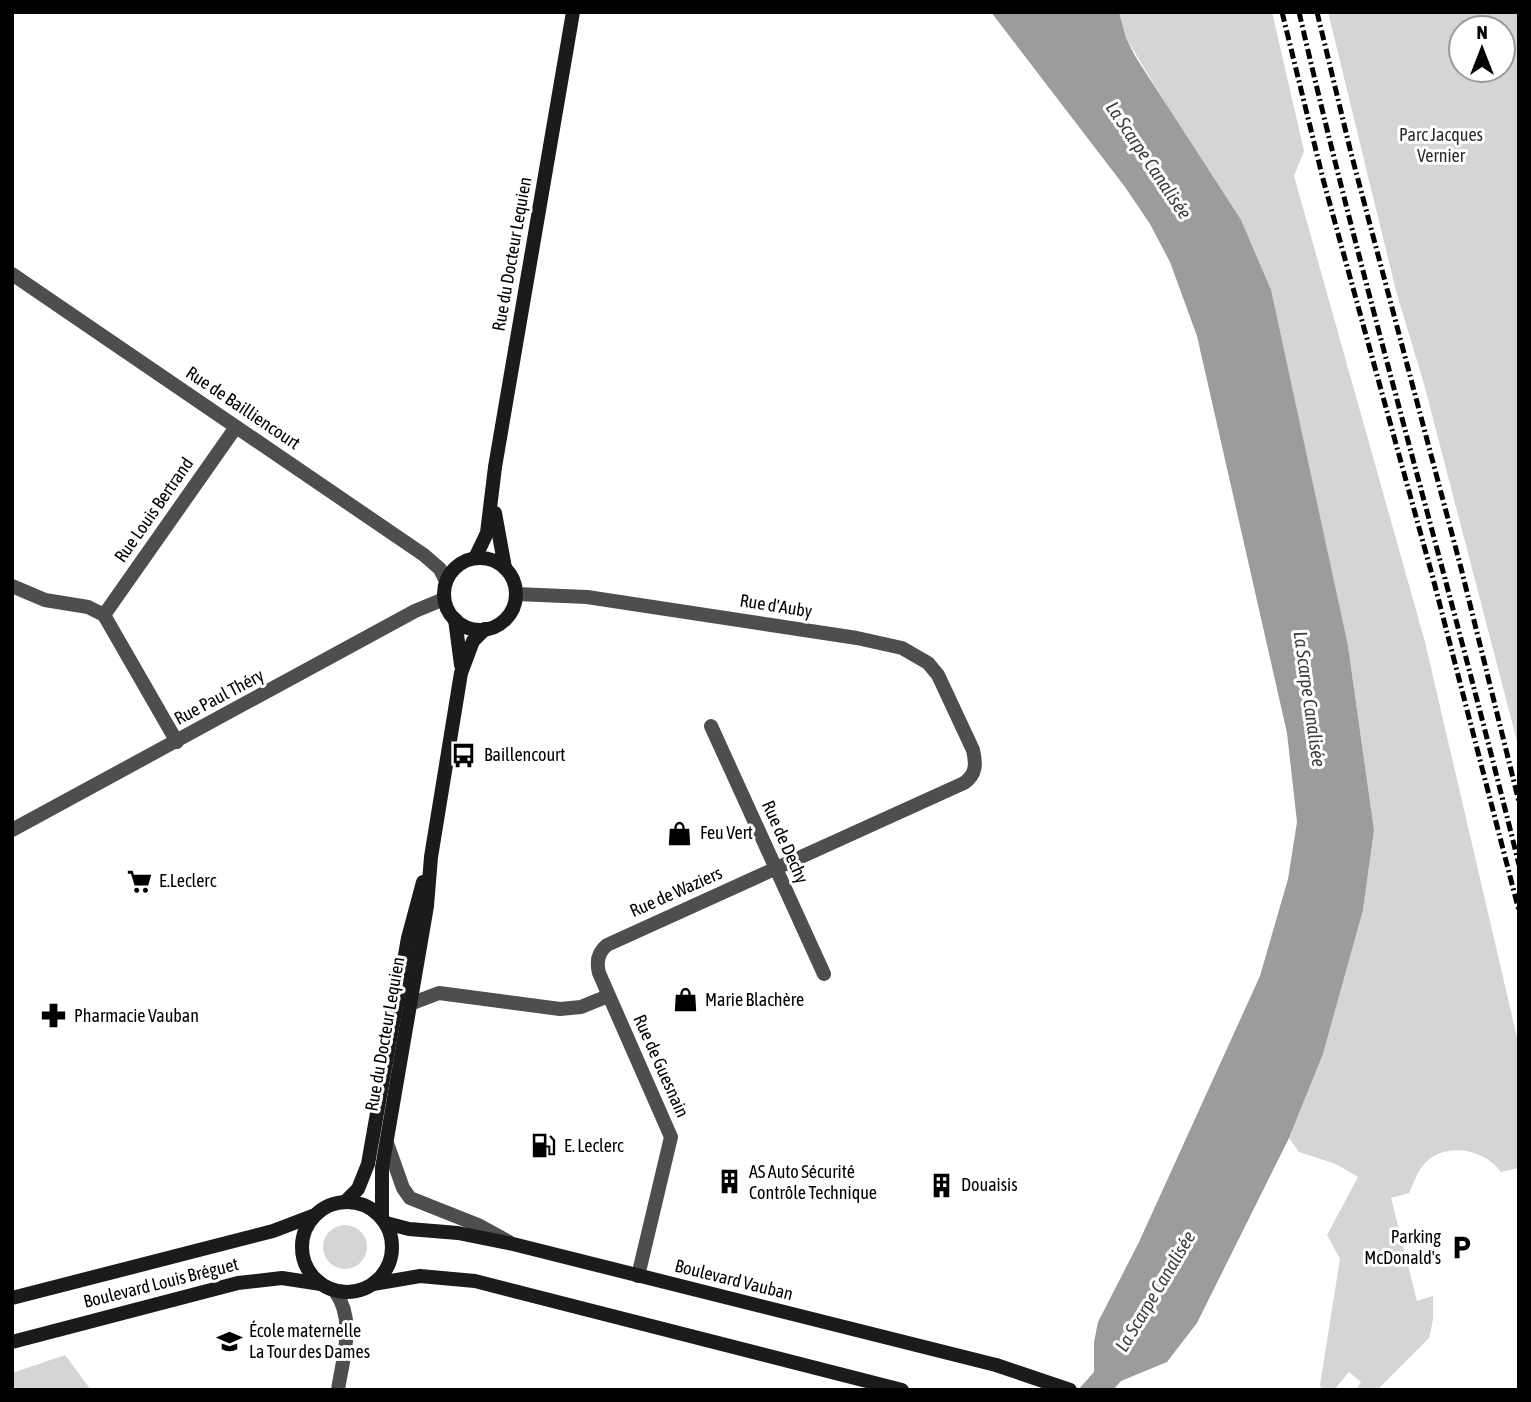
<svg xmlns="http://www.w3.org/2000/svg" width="1531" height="1402" font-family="'Asap Condensed',sans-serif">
<rect width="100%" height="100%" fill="#fff"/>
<g fill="#d5d5d5" fill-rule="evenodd">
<path d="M1119 12H1272L1304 151 1294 176 1425 642 1519 1046V1169L1518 1168 1501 1172C1483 1147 1440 1141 1421 1168 1416 1175 1413 1185 1409 1193L1391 1198 1417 1301 1433 1296V1320L1429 1338 1377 1390H1356L1361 1382 1349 1372 1334 1390H1322L1320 1385 1340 1259 1327 1235 1358 1177 1336 1164 1299 1152 1289 1138 1323 1054 1363 910 1374 830 1348 646 1183 132 1126 38Z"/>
<path d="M1328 12H1519V749L1424 384 1396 291ZM1461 28H1503V70H1461Z"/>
<circle cx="345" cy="1247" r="22"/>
<polygon points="65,1355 91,1390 12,1390 12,1373"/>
</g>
<polygon fill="#9c9c9c" points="991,12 1119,12 1126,38 1135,56 1241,220 1271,290 1348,646 1374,830 1363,910 1323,1054 1289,1138 1197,1323 1167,1362 1121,1381 1113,1390 1078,1390 1094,1372 1094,1342 1098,1322 1139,1242 1260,976 1288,879 1297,822 1287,733 1197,336 1170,262 1150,224 1125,187"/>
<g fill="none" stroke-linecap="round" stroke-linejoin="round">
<g stroke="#4e4e4e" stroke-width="14">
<polyline points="12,274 424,555 440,569 446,581"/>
<polyline points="12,586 45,600 88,607 104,615 177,742"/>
<path d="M516 594 587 597 857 638 902 648 928 663 938 675 973 750C976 763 977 774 964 783L607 945C598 952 596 961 599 973L671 1137 638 1276"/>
<polyline points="104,615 236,427"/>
<polyline points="711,726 824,974"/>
<polyline points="12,830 415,611 444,599"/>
<polyline points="410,1004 439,993 560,1009 581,1007 608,996"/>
<polyline points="387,1143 403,1188 410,1198 478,1225 509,1242"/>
<path d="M335 1291C356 1321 343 1356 338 1390"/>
</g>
<g stroke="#1b1b1b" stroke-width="14">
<polyline points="495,513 505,568"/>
<circle cx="480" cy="594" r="36"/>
<polyline points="475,558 487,533 495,467 573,12"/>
<polyline points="455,619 461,665"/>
<circle cx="347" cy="1247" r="45"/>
<polyline points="345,1202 358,1189 368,1164 408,938 423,882"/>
<polyline points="382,1218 382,1168 427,906 431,857 461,673 473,641 485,629"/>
<polyline points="386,1223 409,1229 458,1233 513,1244 996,1365 1070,1390"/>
<polyline points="373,1284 420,1276 475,1281 902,1390"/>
<polyline points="12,1298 273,1231 315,1215"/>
<polyline points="12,1342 238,1283 282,1278 321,1284"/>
</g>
<g stroke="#000" stroke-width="5" stroke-dasharray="10 3.5 2 3.5" stroke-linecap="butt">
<polyline points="1282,12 1323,179 1434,582 1519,911"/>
<path d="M1299 12C1365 298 1449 580 1519 865"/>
<polyline points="1317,12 1351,153 1461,568 1519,802"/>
</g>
</g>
<defs>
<symbol id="bus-bare" viewBox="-9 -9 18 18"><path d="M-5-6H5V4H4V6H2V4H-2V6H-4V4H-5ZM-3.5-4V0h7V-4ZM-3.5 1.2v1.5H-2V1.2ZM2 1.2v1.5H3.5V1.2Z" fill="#000" stroke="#fff" stroke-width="2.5" paint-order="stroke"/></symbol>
<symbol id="shop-bare" viewBox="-9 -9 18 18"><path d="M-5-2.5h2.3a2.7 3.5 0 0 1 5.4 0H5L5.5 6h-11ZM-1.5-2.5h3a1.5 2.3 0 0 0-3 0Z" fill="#000" stroke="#fff" stroke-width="2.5" paint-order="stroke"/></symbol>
<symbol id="supermarket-bare" viewBox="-9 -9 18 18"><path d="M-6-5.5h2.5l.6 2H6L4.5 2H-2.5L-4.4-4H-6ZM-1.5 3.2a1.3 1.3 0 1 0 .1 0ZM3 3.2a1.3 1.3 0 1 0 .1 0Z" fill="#000" stroke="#fff" stroke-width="2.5" paint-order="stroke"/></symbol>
<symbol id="pharmacy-bare" viewBox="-9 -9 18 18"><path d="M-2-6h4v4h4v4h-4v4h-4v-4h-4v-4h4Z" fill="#000" stroke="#fff" stroke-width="2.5" paint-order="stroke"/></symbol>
<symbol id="fuel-bare" viewBox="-9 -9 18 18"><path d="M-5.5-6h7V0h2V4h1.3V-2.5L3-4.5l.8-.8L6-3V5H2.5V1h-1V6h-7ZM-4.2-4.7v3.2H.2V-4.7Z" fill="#000" stroke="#fff" stroke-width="2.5" paint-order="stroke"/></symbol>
<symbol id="building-bare" viewBox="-9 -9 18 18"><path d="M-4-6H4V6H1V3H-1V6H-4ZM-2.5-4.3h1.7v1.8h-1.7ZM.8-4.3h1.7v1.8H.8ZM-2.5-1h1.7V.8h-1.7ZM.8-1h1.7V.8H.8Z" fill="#000" stroke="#fff" stroke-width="2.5" paint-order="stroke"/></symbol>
<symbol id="parking-bare" viewBox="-9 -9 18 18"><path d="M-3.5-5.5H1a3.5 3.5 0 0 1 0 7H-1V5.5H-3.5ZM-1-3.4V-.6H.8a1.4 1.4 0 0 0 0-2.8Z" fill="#000" stroke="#fff" stroke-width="2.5" paint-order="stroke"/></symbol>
<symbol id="school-bare" viewBox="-9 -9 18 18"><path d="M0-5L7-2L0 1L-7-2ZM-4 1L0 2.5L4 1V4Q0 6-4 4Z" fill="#000" stroke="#fff" stroke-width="2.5" paint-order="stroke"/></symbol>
</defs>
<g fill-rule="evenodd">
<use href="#bus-bare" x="446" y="738" width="35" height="35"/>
<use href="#shop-bare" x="662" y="816" width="35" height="35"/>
<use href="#supermarket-bare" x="122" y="864" width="35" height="35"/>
<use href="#shop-bare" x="668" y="982" width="35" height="35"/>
<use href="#pharmacy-bare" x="36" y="998" width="35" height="35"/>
<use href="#fuel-bare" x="526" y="1128" width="35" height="35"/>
<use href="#building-bare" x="712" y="1164" width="35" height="35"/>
<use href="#building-bare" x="924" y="1168" width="35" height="35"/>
<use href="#parking-bare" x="1444" y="1230" width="35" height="35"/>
<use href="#school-bare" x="212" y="1324" width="35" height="35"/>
</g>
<g text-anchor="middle" stroke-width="6" stroke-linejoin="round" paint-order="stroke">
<g font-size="18" fill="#2c2c2c" stroke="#fff">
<text x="1441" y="141">Parc Jacques<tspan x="1441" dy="21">Vernier</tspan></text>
</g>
<g font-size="18" fill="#000" stroke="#fff">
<text transform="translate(512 254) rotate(-80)" y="6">Rue du Docteur Lequien</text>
<text transform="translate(243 408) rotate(34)" y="6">Rue de Bailliencourt</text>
<text transform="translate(154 510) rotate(-55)" y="6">Rue Louis Bertrand</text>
<text transform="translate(776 606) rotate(9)" y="6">Rue d'Auby</text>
<text transform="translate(219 697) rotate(-28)" y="6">Rue Paul Théry</text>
<text transform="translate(785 842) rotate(66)" y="6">Rue de Dechy</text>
<text transform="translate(676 892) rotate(-24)" y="6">Rue de Waziers</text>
<text transform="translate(385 1034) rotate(-80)" y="6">Rue du Docteur Lequien</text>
<text transform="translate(661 1066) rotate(66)" y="6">Rue de Guesnain</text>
<text transform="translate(734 1280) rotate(14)" y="6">Boulevard Vauban</text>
<text transform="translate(161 1283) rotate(-14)" y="6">Boulevard Louis Bréguet</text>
</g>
<g font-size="18" fill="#000" stroke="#fff" text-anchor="start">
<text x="484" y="761">Baillencourt</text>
<text x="700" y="839">Feu Vert</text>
<text x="159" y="887">E.Leclerc</text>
<text x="705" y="1006">Marie Blachère</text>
<text x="74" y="1022">Pharmacie Vauban</text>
<text x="564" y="1152">E. Leclerc</text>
<text x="749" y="1178">AS Auto Sécurité<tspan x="749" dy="21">Contrôle Technique</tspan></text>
<text x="961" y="1191">Douaisis</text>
<text x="1441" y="1243" text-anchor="end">Parking<tspan x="1441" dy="21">McDonald's</tspan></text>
<text x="249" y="1337">École maternelle<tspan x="249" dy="21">La Tour des Dames</tspan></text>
</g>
<g font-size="19" font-style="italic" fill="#3d3d3d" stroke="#fff">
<text transform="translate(1149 160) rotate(56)" y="7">La Scarpe Canalisée</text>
<text transform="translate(1310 699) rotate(82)" y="7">La Scarpe Canalisée</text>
<text transform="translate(1155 1291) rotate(-59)" y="7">La Scarpe Canalisée</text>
</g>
</g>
<rect width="1531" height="1402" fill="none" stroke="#000000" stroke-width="28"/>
<g transform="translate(1482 49)"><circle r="33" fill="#ffffff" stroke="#999999" stroke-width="2"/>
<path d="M0-5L12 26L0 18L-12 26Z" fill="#000000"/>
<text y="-10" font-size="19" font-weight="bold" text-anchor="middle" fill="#000000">N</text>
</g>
</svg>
